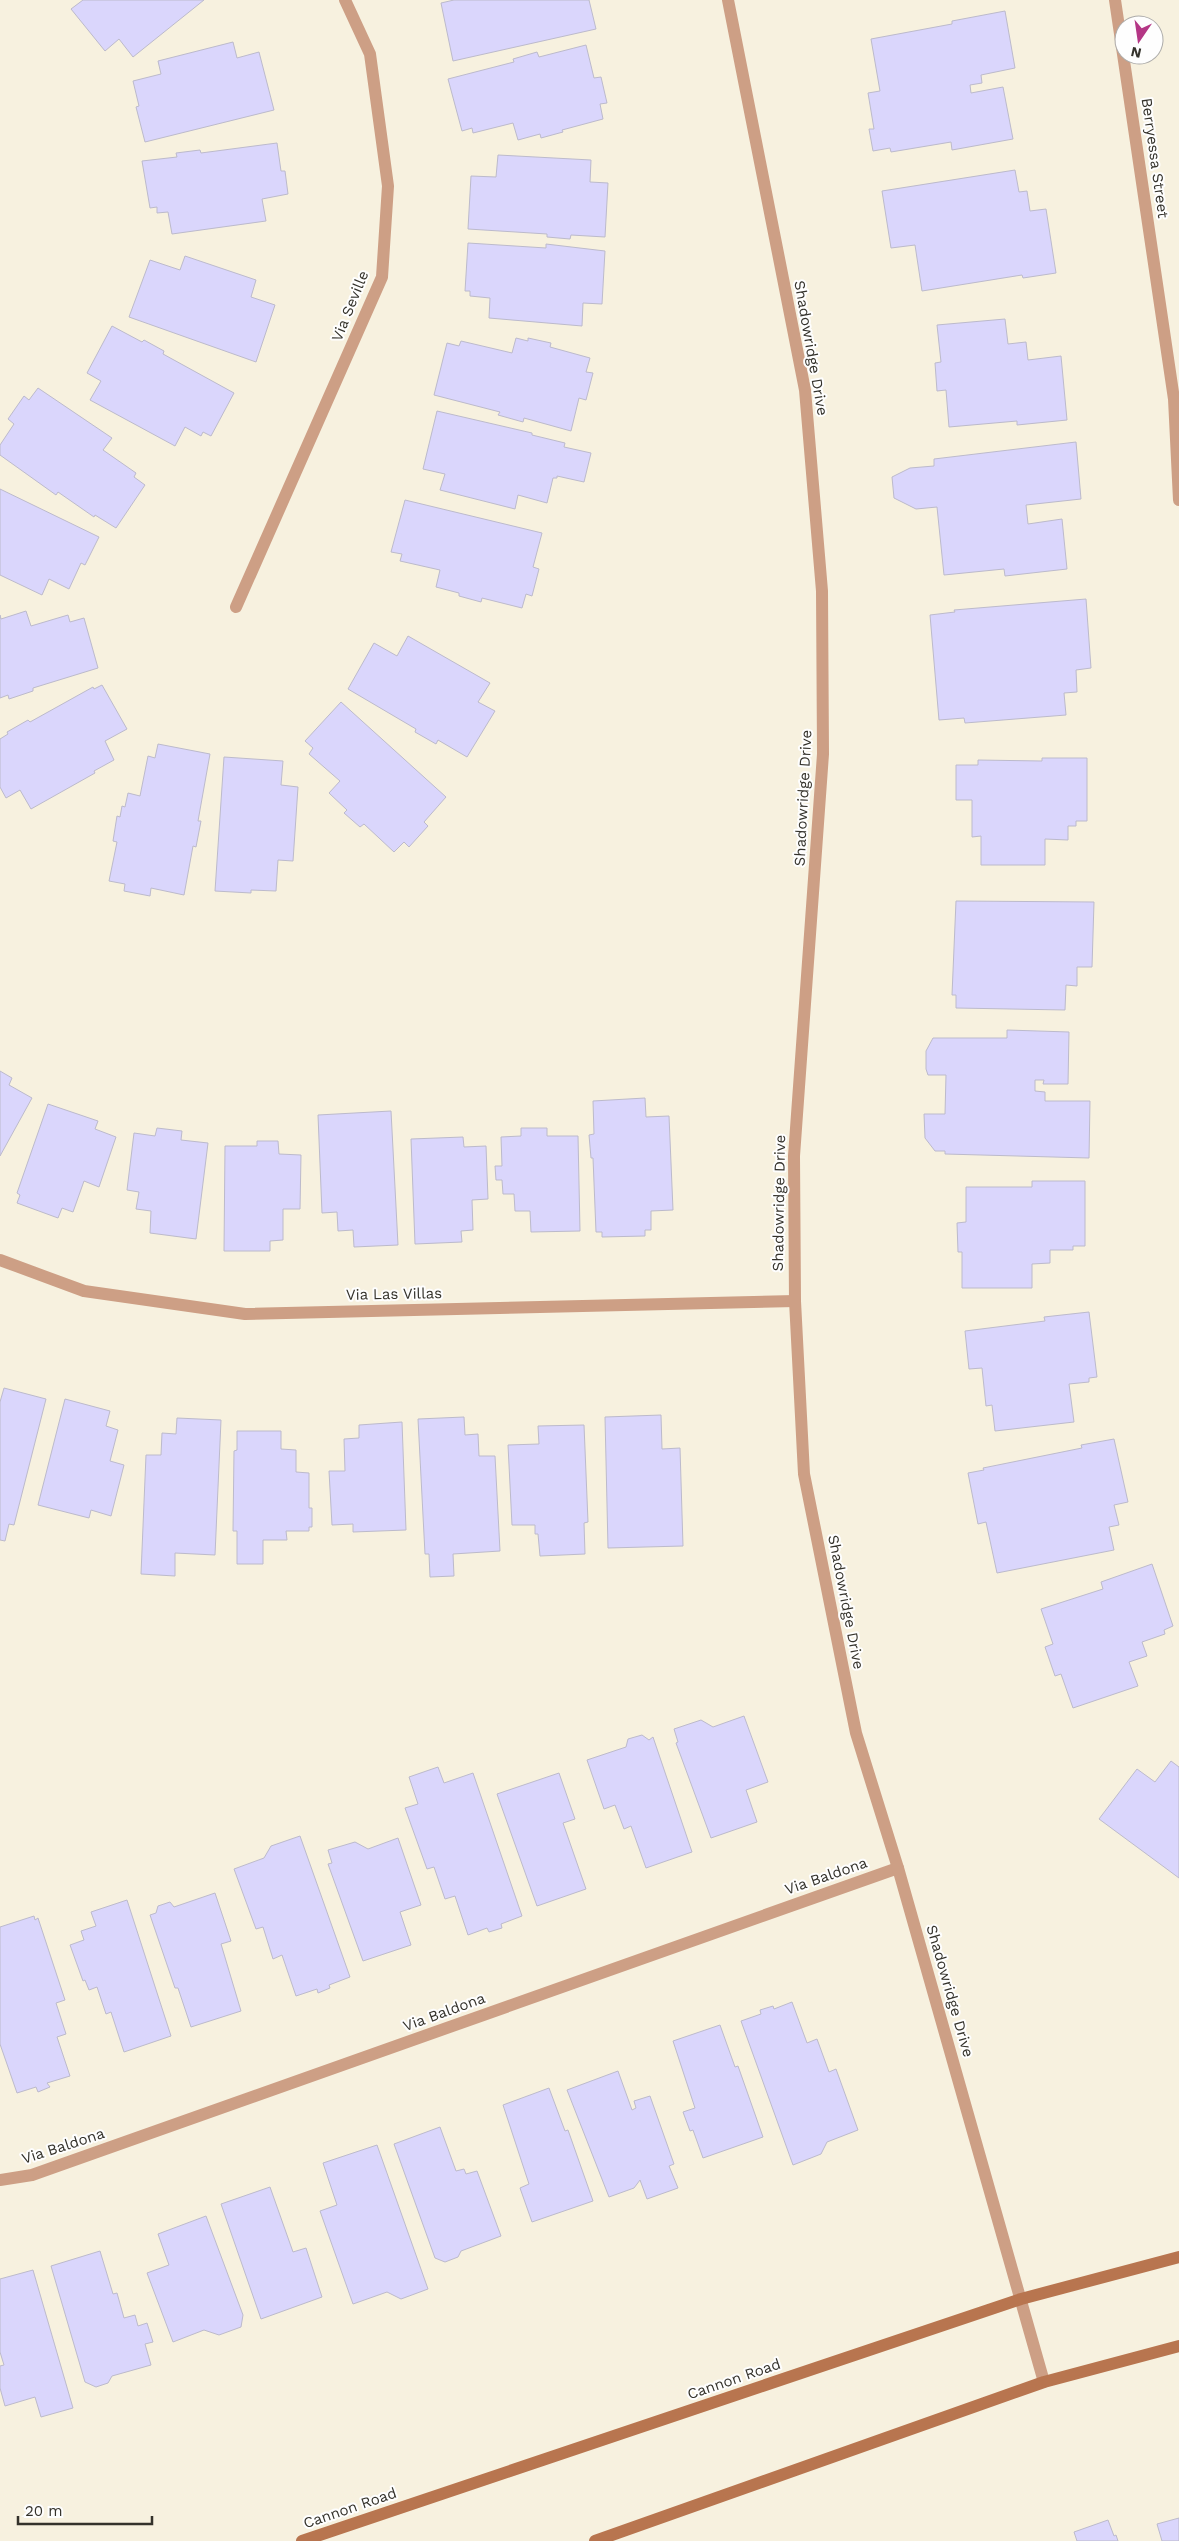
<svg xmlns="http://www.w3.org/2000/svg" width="1179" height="2541" font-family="'Work Sans',sans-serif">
<rect width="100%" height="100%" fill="#f7f1df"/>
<g fill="#dad6fc" stroke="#bcbacb">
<polygon points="83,0 204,0 133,57 119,39 105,51 71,9"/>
<polygon points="454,0 589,0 596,29 453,61 441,3"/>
<polygon points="1005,11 1015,68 981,75 982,83 970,85 971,93 1003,87 1013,139 952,150 951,142 891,152 890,148 873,151 869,129 874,129 868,93 880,91 871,39 952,24 952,21"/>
<polygon points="233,42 237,58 259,52 274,110 145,142 136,107 139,106 133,81 161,74 158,61"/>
<polygon points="586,45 594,78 601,77 607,103 600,104 603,119 562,130 563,132 541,138 540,134 518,140 513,123 473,133 472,128 462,131 448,79 514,62 513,59 537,52 539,57"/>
<polygon points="277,143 281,171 285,171 288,194 262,199 266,221 172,234 168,212 157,213 157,207 150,208 142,161 177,157 176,153 200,150 201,153"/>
<polygon points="498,155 591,160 590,182 608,183 605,237 571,235 570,239 547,237 547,234 468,229 471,176 496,177"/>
<polygon points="1015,170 1019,192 1027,191 1030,211 1046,209 1056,273 1023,278 1022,275 922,291 915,245 891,248 882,191"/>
<polygon points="468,243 546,248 546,244 605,251 602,304 583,303 582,326 489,318 490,298 470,296 470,291 465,291"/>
<polygon points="185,256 256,280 251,297 275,305 256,362 129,317 150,260 180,270"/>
<polygon points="1005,319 1008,344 1026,342 1028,360 1061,356 1067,420 1017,425 1017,421 949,427 946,390 937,391 935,363 941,362 937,325"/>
<polygon points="112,326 142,342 144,340 164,351 163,354 234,393 211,436 203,432 201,436 185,427 175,446 90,400 101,381 87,373"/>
<polygon points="516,338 528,341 528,338 551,343 550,347 590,358 586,372 593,373 586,400 579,398 571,431 524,418 523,422 498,415 500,412 434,395 447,343 459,346 461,341 512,353"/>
<polygon points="38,388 112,438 103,450 136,473 134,477 145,485 116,528 95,515 94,517 58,492 56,495 0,455 0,445 14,424 8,419 24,396 29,400"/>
<polygon points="437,411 532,433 532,435 565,443 564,447 591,453 584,482 557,476 557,478 553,478 547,503 518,495 515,509 440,490 445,474 423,469"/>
<polygon points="1076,442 1081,499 1026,505 1028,524 1062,519 1067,569 1005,576 1004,569 944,575 937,507 916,509 894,498 892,477 910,468 934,466 934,459"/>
<polygon points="0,489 99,537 85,565 81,563 69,589 49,579 42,595 0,575"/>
<polygon points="405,500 542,533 533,567 539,569 532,596 526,594 522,608 482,598 481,602 459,596 459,593 436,587 440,570 400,561 402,554 391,552"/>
<polygon points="1086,599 1091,668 1076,670 1077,692 1064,693 1066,715 965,723 964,718 939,720 930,615 955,612 954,610"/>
<polygon points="26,611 31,626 68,615 70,622 84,618 98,668 33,688 33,691 9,699 8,695 0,698 0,615 1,619"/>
<polygon points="408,636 490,683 478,702 495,711 467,757 438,740 436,744 415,732 416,729 348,689 374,643 397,656"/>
<polygon points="102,685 127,729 105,741 114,760 94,771 95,773 31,809 20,790 6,798 0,787 0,739 8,734 7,732 28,720 30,722 93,687 94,689"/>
<polygon points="341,702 446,797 424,822 428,826 409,847 404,842 394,852 364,824 360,827 344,813 347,810 329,793 340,781 309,754 313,748 305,741"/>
<polygon points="158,744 210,754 198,821 201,821 196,847 193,846 184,895 151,888 150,896 124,891 125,884 109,881 117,842 113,841 117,816 120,817 122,806 125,807 128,793 140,796 148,756 155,758"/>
<polygon points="224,757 283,761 281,785 298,787 293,861 278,860 276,891 251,890 251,893 215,891"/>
<polygon points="1042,758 1087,758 1087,821 1076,821 1076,826 1068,826 1068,840 1045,839 1045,865 981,865 981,836 972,837 972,800 956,800 956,765 978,765 978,760 1042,761"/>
<polygon points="956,901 1094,902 1092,967 1077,967 1077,986 1066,985 1065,1010 956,1008 956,995 952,995"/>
<polygon points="1007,1030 1069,1032 1068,1084 1043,1084 1044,1080 1035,1080 1035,1091 1045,1092 1045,1101 1090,1101 1089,1158 945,1154 945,1151 935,1151 925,1138 924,1114 945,1114 946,1075 928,1075 926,1069 926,1051 933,1038 1007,1038"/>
<polygon points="0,1071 12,1078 9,1085 32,1098 0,1156"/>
<polygon points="645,1098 646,1117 669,1116 673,1210 651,1211 651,1230 645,1230 645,1236 602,1237 602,1232 596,1232 593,1158 591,1158 589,1135 594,1134 593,1101"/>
<polygon points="48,1104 98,1121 95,1129 116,1137 99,1187 84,1181 73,1212 62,1208 58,1218 17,1203 20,1195 17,1193"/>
<polygon points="391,1111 398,1245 354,1247 353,1230 338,1231 337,1212 322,1213 318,1115"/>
<polygon points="157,1128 182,1131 181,1140 208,1143 196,1239 150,1233 151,1211 136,1209 139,1192 127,1190 134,1133 155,1136"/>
<polygon points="521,1128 547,1128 547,1136 578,1136 580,1231 531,1232 530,1211 515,1211 514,1194 503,1194 502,1180 496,1180 495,1166 502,1166 501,1137 521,1136"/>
<polygon points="463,1137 464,1147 486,1146 488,1199 472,1200 473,1230 461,1231 462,1242 415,1244 411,1139"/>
<polygon points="257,1141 278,1141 279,1154 301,1155 300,1209 283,1209 283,1240 270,1241 270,1251 224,1251 225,1146 257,1146"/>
<polygon points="1032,1181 1085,1181 1085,1246 1073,1246 1073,1250 1050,1250 1050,1263 1032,1264 1032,1288 962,1288 962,1252 958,1252 957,1223 966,1222 966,1187 1032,1187"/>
<polygon points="1089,1312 1097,1377 1089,1378 1089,1382 1069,1384 1074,1422 995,1431 992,1405 986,1406 982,1368 969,1369 965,1331 1045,1321 1044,1317"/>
<polygon points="4,1388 46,1399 14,1525 9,1524 5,1541 0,1540 0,1402"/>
<polygon points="65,1399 110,1411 106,1426 118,1430 110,1461 124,1465 111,1516 91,1510 89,1518 38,1505"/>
<polygon points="661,1415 662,1449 680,1448 683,1546 608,1548 605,1417"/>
<polygon points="464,1417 465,1435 478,1434 479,1456 495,1456 500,1551 453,1554 454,1576 430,1577 429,1554 425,1554 418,1419"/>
<polygon points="177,1418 221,1420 215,1555 175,1553 175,1576 141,1574 146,1455 161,1455 162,1433 176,1434"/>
<polygon points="402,1422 406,1530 353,1532 353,1524 332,1525 329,1471 345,1471 344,1439 359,1438 359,1425"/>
<polygon points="584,1425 588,1522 584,1523 585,1554 540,1556 538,1534 535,1534 535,1525 512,1525 508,1445 539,1444 538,1426"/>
<polygon points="237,1431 281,1431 281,1449 296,1450 296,1472 309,1473 309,1508 312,1508 312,1527 309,1527 309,1531 286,1531 287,1540 263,1540 263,1564 237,1564 237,1531 233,1531 234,1451 237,1450"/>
<polygon points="1114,1439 1128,1502 1114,1505 1119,1525 1109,1527 1114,1550 997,1573 986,1522 978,1524 968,1473 984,1470 983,1468 1082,1448 1081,1445"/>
<polygon points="1152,1564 1173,1626 1164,1630 1165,1634 1142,1642 1147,1656 1129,1662 1138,1686 1073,1708 1061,1674 1055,1676 1045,1647 1053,1644 1041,1609 1103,1589 1101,1582"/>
<polygon points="744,1716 768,1782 746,1790 757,1822 711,1838 676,1743 678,1742 674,1729 701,1720 713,1727"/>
<polygon points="642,1735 649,1740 653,1737 692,1852 646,1868 631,1826 624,1829 615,1805 604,1809 587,1760 626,1747 628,1739"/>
<polygon points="1171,1761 1179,1767 1179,1878 1099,1819 1137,1769 1155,1782"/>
<polygon points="438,1767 444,1783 473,1773 522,1916 501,1924 502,1928 489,1932 487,1928 468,1935 455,1896 445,1899 434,1867 427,1869 405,1808 418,1804 409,1777"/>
<polygon points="559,1773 575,1819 563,1823 586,1889 537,1906 497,1794"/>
<polygon points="300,1836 350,1977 329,1985 330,1988 318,1993 317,1989 296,1996 282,1955 273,1959 263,1927 256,1929 234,1869 264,1858 271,1846"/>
<polygon points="398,1838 421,1905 400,1912 411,1945 363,1961 328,1864 332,1863 328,1850 355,1842 368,1849"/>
<polygon points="215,1893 231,1941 221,1944 241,2011 191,2027 178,1988 175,1988 150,1915 156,1913 158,1906 170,1902 174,1907"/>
<polygon points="127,1900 171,2036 124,2052 111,2012 106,2014 97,1987 89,1990 85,1980 83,1981 70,1945 84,1940 81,1931 96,1926 91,1912"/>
<polygon points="34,1916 35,1920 38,1918 65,2000 56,2003 66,2034 57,2037 70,2076 47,2083 50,2087 38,2092 36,2087 17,2093 0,2044 0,1927"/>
<polygon points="792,2002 807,2043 817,2039 829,2072 836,2069 858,2130 827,2142 821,2154 793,2165 741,2021 761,2014 760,2010 773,2006 774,2009"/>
<polygon points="720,2025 735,2067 738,2066 763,2137 703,2158 693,2130 690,2131 683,2112 695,2108 673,2041"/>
<polygon points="618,2071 632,2110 636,2108 634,2101 650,2096 674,2164 669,2166 678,2188 647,2199 640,2180 634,2188 609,2197 567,2090"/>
<polygon points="549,2088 565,2131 568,2130 593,2201 532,2222 520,2188 529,2184 503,2105"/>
<polygon points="440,2127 456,2171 464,2169 466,2174 477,2171 501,2236 461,2251 458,2257 445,2262 435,2258 394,2144"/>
<polygon points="377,2145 428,2289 401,2299 387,2292 353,2304 320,2211 337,2205 323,2163"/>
<polygon points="270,2187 293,2252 306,2248 322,2297 261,2319 221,2204"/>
<polygon points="206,2216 243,2315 241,2327 219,2335 204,2330 173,2342 147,2273 169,2265 158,2234"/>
<polygon points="100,2251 113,2294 117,2293 124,2318 135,2315 138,2326 147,2323 153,2342 145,2344 151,2365 112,2376 108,2383 96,2387 85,2382 51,2266"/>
<polygon points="33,2270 73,2408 41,2417 35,2397 5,2406 0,2388 0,2366 4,2365 0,2352 0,2279"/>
<polygon points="1179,2518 1179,2541 1162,2541 1157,2524"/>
<polygon points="1108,2520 1114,2536 1116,2535 1118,2541 1077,2541 1074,2532"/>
</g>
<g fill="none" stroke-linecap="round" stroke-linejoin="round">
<g stroke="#cd9f85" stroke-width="12">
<polyline points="1115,0 1174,399 1179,500"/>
<polyline points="236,607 382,277 388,186 370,54 345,0"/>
<polyline points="0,1260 84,1291 245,1314 795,1301"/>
<polyline points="0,2180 32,2175 898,1868"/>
</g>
<polyline stroke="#cd9f85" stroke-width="12" points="728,0 805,390 822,591 823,754 794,1156 795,1301 804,1474 856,1733 898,1868 1044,2382"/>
<g stroke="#b8754f" stroke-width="12">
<polyline points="302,2541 1021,2299 1179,2257"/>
<polyline points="595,2541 1044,2382 1179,2346"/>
</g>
</g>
<g text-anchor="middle" stroke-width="4" stroke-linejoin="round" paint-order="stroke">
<g font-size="15" fill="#34322b" stroke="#fefefe">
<text transform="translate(1155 158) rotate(82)" y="5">Berryessa Street</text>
<text transform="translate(350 306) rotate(-68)" y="5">Via Seville</text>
<text transform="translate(811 348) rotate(80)" y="5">Shadowridge Drive</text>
<text transform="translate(803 798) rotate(-87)" y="5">Shadowridge Drive</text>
<text transform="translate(779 1203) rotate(-89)" y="5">Shadowridge Drive</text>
<text transform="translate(394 1294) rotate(-1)" y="5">Via Las Villas</text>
<text transform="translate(846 1602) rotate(79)" y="5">Shadowridge Drive</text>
<text transform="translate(826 1876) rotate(-19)" y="5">Via Baldona</text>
<text transform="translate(950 1991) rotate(74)" y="5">Shadowridge Drive</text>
<text transform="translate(444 2012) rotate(-20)" y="5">Via Baldona</text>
<text transform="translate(63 2146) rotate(-18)" y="5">Via Baldona</text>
<text transform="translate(734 2379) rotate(-19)" y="5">Cannon Road</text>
<text transform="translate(350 2508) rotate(-19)" y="5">Cannon Road</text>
</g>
</g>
<g transform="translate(1139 40) rotate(193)"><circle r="24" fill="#fefefe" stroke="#adacaa"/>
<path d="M0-4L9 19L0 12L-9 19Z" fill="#b43685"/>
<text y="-8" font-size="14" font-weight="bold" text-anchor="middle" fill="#34322b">N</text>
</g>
<path d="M18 2516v8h134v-8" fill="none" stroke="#34322b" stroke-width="2.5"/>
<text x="25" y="2516" font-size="15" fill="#34322b" stroke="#fefefe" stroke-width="4" paint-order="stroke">20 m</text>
</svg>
